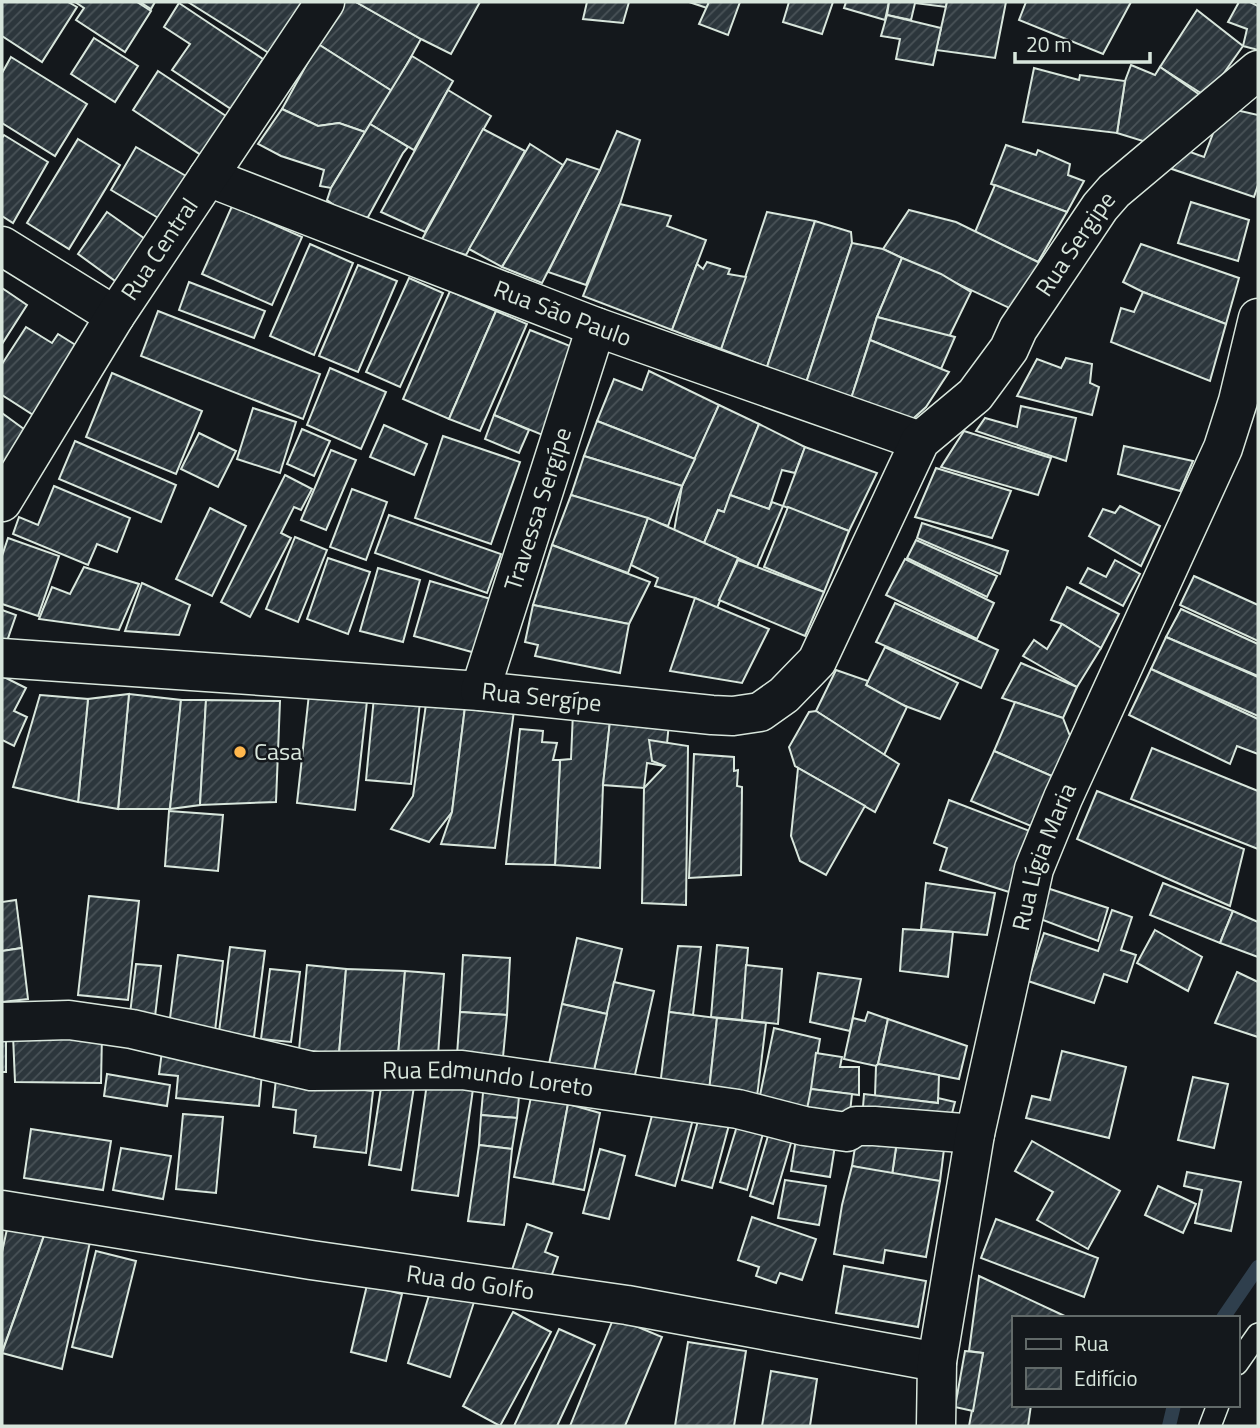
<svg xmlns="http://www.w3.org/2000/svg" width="1260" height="1428" font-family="'Titillium Web',sans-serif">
<defs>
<pattern id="building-hatch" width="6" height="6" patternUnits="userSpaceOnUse" patternTransform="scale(1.75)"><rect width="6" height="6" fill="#2c363c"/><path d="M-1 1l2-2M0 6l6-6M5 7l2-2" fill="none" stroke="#4a5358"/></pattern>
</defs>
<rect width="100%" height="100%" fill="#14181c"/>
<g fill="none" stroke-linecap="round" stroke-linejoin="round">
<g stroke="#2f3f4d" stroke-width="14">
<polyline points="1223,1318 1258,1267"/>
<polyline points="1169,1426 1174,1405"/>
</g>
</g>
<g fill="url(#building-hatch)" stroke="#d8e6dc" stroke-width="2">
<polygon points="2,2 68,2 77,7 42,62 2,36"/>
<polygon points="75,2 137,2 151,11 125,52 76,20 84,8"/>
<polygon points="140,2 155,2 151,9"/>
<polygon points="188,2 306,2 272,55"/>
<polygon points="345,2 356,2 421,39 392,91 318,44"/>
<polygon points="356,2 480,2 451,54 421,39"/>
<polygon points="587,2 629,2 623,23 583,19"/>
<polygon points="689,2 709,2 707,8"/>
<polygon points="709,2 740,2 728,35 699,24"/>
<polygon points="789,2 833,2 822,34 783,22"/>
<polygon points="846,2 889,2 885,20 844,8"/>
<polygon points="889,2 947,2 946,7 915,3 911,20 887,15"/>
<polygon points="947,2 1006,2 995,58 936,50"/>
<polygon points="1026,2 1131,2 1103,54 1019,20"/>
<polygon points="1239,2 1250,2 1258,6 1258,50 1243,46 1247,29 1228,22"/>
<polygon points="179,3 263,59 231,109 172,70 190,44 164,27"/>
<polygon points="1197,10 1243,46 1207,97 1160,67"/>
<polygon points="887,15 941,28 933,65 896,59 900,39 881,36"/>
<polygon points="94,38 138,66 115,102 71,74"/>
<polygon points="318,44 392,91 365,132 339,123 318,126 282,109"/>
<polygon points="412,56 453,81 414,150 370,124"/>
<polygon points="11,57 87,104 55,156 2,123 2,73"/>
<polygon points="1131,65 1155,75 1160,67 1200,95 1146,142 1117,133 1125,81"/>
<polygon points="1034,68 1079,80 1080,75 1125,81 1117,133 1023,122"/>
<polygon points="158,71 226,116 201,155 133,110"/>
<polygon points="448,90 491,116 425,232 381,212"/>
<polygon points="1223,107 1258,115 1258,185 1254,197 1172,169 1179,148 1204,157"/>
<polygon points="282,109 318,126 339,123 365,132 331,188 320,186 324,170 281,156 258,144"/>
<polygon points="370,124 408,147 403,153 368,217 362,218 341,210 327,200 331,188"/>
<polygon points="483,129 525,151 466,255 421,241"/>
<polygon points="617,131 640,140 620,204 586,285 548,272 600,170"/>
<polygon points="4,135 48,162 13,223 2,216 2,138"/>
<polygon points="78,139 120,165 69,249 27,223"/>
<polygon points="530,144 563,165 502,267 469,249"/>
<polygon points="1006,145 1036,155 1038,150 1070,164 1068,175 1084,181 1067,212 991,184"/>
<polygon points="136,147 186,176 160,219 111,190"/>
<polygon points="567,159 600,170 542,283 502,267"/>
<polygon points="995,185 1067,212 1038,262 975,232"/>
<polygon points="1191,202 1249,220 1238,261 1178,243"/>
<polygon points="620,204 671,216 667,226 706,240 672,330 583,296"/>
<polygon points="232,206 302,237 272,305 202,274"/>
<polygon points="909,210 956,222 1044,265 1018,312 883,249"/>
<polygon points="107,212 148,241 118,283 78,254"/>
<polygon points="767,212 815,221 767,367 721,349"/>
<polygon points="815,221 851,232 852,243 806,383 767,367"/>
<polygon points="852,243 883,249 902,258 877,317 851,399 806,383"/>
<polygon points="310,244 353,263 314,355 270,336"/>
<polygon points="1141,244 1239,278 1226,324 1143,292 1123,282"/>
<polygon points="902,258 941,274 971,292 949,337 877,317"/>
<polygon points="707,262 730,269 728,274 746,277 721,349 672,330 697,264 703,269"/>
<polygon points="358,265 397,281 358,372 319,356"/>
<polygon points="409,278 443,293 400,387 366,372"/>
<polygon points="189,282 265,311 254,338 179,310"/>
<polygon points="2,288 27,305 2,344"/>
<polygon points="450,291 496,311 449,419 403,399"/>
<polygon points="1143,292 1226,324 1210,381 1111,342 1121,308 1134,312"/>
<polygon points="158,311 320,374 303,419 141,356"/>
<polygon points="496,311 527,324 480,431 449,419"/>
<polygon points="877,317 955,337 941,369 870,340"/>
<polygon points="26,327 52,343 58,334 82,349 38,418 2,395 2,364"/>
<polygon points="530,330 580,350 545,436 494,415"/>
<polygon points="870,340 949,372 926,407 906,425 849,405"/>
<polygon points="1066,358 1092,364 1090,383 1099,387 1092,415 1017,396 1037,359 1061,368"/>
<polygon points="330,368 386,392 361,449 307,425"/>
<polygon points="649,371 719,405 695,459 597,421 614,379 642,390"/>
<polygon points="112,373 202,411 176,474 86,437"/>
<polygon points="719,405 759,424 724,512 718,510 704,543 674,531 682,486"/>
<polygon points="1021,406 1076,418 1066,461 976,431 985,418 1017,427"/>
<polygon points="253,408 296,422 280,473 237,459"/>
<polygon points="2,413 32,435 9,466 2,461"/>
<polygon points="494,415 529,430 519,453 485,439"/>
<polygon points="597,421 695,459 682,486 584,456"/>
<polygon points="759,424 805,447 795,473 782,470 769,509 730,495"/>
<polygon points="384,425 427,444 414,475 370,457"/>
<polygon points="302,429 330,441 314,476 287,464"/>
<polygon points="964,431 1051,458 1038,495 941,467"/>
<polygon points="199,433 236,451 218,487 181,469"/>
<polygon points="443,436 520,462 491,544 415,518"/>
<polygon points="75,441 176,485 161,522 59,479"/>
<polygon points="1124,446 1193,461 1180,491 1118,474"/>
<polygon points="805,447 877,473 849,531 783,506"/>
<polygon points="331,450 356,460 326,530 301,520"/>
<polygon points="584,456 682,486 668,526 571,495"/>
<polygon points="936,468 1011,491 992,538 915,517"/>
<polygon points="285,475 312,489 301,510 294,507 281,533 291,538 250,617 221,602"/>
<polygon points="54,486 130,518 117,552 97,544 88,565 13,534 19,517 38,525"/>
<polygon points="352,489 387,502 366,560 330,547"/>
<polygon points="571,495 648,518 628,573 552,545"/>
<polygon points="730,495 769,509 772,502 783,506 757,567 704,543 718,510 724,512"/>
<polygon points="1120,506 1160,526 1141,566 1089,536 1103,509 1115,513"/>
<polygon points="788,507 849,531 824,592 764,567"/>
<polygon points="210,508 246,526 212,596 176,579"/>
<polygon points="389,515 501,554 487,593 375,553"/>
<polygon points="648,518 738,558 717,608 695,598 655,586 658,578 631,565"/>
<polygon points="922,523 1008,551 1000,574 917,538"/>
<polygon points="295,537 327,550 298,622 266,609"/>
<polygon points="8,538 59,556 38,616 2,604 2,556"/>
<polygon points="916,540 997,576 987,597 907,558"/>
<polygon points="552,545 650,582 629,624 533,605"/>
<polygon points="328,558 370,572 348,634 307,619"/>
<polygon points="905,559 994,603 977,639 886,595"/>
<polygon points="738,560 824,592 805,636 719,600"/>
<polygon points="1115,560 1140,574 1123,606 1080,583 1088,568 1106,577"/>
<polygon points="84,567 139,584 119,630 39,619 52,587 70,594"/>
<polygon points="378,568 420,580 403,642 360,631"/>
<polygon points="1194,576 1258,605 1258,641 1180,605"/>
<polygon points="430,581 494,600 479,654 414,636"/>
<polygon points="142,583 190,605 179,635 125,631"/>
<polygon points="1067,587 1119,614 1101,648 1062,624 1051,620"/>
<polygon points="695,598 769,629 742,683 670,671"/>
<polygon points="895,603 998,650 981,688 876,642"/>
<polygon points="533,605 629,624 620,673 535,656 538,645 525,642"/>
<polygon points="1181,609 1258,644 1258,676 1166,637"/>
<polygon points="2,610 16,615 7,641 2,640"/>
<polygon points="1062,624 1101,648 1077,687 1023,656 1034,640 1047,649"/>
<polygon points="1166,637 1258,677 1258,716 1151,669"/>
<polygon points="885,647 958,683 940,719 900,704 866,685"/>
<polygon points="1021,663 1077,687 1063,718 1002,698"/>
<polygon points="1151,669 1258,719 1258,754 1237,746 1230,764 1129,715"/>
<polygon points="836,670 868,681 866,685 907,707 884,755 816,711"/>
<polygon points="2,676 26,688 14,711 27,717 14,746 2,740"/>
<polygon points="310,685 368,692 355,810 297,803"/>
<polygon points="129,694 181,700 170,809 118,809"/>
<polygon points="129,694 118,809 78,802 88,699"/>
<polygon points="40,695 88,699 78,802 13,787"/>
<polygon points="374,697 420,702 411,784 366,780"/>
<polygon points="181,700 206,700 200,805 170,809"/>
<polygon points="206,700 280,701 276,802 200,805"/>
<polygon points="1015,702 1063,718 1070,736 1054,777 994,751"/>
<polygon points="426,704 465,707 452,812 429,842 391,829 413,796"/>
<polygon points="465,707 514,711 495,848 441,844 452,812"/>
<polygon points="816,711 899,764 875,812 795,766 789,747 809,712"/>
<polygon points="573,712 611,712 603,785 600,868 555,865 560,760 571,759"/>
<polygon points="611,712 669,722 665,766 647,763 644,788 603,785"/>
<polygon points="520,729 543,731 542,742 557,743 553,760 560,760 555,865 506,864"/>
<polygon points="649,740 688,746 686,905 642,903 644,788 665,766 652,761"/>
<polygon points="1152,748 1258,791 1258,849 1131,799"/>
<polygon points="994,751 1054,777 1031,826 971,801"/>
<polygon points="694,754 734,757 734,771 738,770 737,786 742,787 741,875 689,878"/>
<polygon points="798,768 865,806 826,875 800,861 791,836"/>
<polygon points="1097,791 1244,849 1230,906 1077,839"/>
<polygon points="949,800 1035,833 1009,892 940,870 947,848 934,843"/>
<polygon points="169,811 223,815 218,871 165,866"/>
<polygon points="926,883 995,893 987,935 921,929"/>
<polygon points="1163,883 1233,911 1220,943 1150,915"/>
<polygon points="1047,888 1108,908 1098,941 1035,917"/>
<polygon points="89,896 139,901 128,1000 78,995"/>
<polygon points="16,900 22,948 2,951 2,902"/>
<polygon points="1112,910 1132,917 1121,950 1136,955 1127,982 1104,974 1094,1003 1028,981 1044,933 1098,951"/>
<polygon points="1233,911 1258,922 1258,957 1220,943"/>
<polygon points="903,929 953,932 948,977 900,971"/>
<polygon points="1155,930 1202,957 1188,991 1137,963"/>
<polygon points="577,938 622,949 607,1014 562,1004"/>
<polygon points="717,945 748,948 742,1020 711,1017"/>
<polygon points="678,946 701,947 693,1015 669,1012"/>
<polygon points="230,947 265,951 254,1037 219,1032"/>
<polygon points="22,948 28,999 2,1002 2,951"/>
<polygon points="178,955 223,961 215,1031 169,1026"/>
<polygon points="463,955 510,958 507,1015 460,1012"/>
<polygon points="136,964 161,966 154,1025 129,1022"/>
<polygon points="307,965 346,969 339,1054 299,1050"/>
<polygon points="746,965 782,969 778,1024 742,1020"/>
<polygon points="270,969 300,972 291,1042 261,1039"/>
<polygon points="346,969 405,971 398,1056 339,1054"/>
<polygon points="405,971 444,974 438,1055 398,1056"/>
<polygon points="1237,972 1258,982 1258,1037 1215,1023"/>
<polygon points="818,973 861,979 850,1031 810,1022"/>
<polygon points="614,982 654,991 634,1079 594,1070"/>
<polygon points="562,1004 607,1014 594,1070 549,1064"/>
<polygon points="460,1012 507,1015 503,1057 457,1055"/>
<polygon points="669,1012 717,1018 709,1091 660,1086"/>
<polygon points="868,1012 888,1019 878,1064 876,1066 844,1059 853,1018 865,1021"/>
<polygon points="717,1018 766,1023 757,1097 709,1091"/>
<polygon points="888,1019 967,1046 959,1079 878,1064"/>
<polygon points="774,1028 820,1039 808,1110 759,1100"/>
<rect x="2" y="1033" width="4" height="39"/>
<polygon points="102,1034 101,1083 15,1082 13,1035"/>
<polygon points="162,1051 263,1062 259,1106 176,1098 178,1076 159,1074"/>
<polygon points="1062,1051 1126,1067 1109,1138 1026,1118 1032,1096 1050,1100"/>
<polygon points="816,1053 842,1057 840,1067 859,1067 859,1095 811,1089"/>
<polygon points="878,1064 939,1075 938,1103 875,1096 876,1066"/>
<polygon points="107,1074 170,1085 167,1106 104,1096"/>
<polygon points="383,1075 415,1080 401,1170 369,1165"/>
<polygon points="1193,1077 1228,1084 1214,1148 1178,1140"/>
<polygon points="276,1079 373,1091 366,1153 314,1147 316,1136 294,1133 296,1110 273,1107"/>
<polygon points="484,1082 520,1086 517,1118 481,1115"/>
<polygon points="427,1083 473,1089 458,1196 412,1190"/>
<polygon points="811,1089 852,1094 848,1130 804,1124"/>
<polygon points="864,1094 938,1103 938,1098 955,1102 948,1128 862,1120"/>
<polygon points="531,1097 568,1104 553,1184 514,1177"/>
<polygon points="657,1097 696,1108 675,1186 636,1175"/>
<polygon points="568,1104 600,1113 584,1190 553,1184"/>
<polygon points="702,1106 732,1114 712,1188 682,1180"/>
<polygon points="183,1114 223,1117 216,1193 176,1189"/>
<polygon points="481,1115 517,1118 512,1149 479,1145"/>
<polygon points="740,1116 766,1123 747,1190 720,1182"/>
<polygon points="771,1126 794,1133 773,1204 750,1196"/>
<polygon points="31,1129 111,1141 103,1190 24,1178"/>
<polygon points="797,1132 836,1139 830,1177 791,1171"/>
<polygon points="898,1134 945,1141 940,1181 892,1175"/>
<polygon points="898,1134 892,1175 852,1166 856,1141"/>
<polygon points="1032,1141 1120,1191 1088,1249 1037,1220 1053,1192 1015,1171"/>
<polygon points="479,1145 512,1149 504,1225 468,1221"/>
<polygon points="121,1148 171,1156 163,1199 113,1190"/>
<polygon points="600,1149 625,1156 609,1219 583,1213"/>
<polygon points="852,1166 940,1181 926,1257 885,1250 883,1263 834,1254 842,1205"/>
<polygon points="1187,1172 1241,1182 1231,1231 1195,1223 1202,1190 1184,1186"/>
<polygon points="785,1180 826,1186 819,1225 778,1218"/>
<polygon points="1158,1186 1196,1204 1183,1233 1145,1215"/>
<polygon points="752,1217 816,1239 802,1280 780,1273 776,1283 756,1276 759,1267 738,1260"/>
<polygon points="996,1219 1098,1258 1084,1297 981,1258"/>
<polygon points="527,1224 552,1233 545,1252 558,1257 549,1283 512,1270"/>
<polygon points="7,1229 45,1233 2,1352 2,1252"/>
<polygon points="45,1233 90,1242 62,1369 2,1353"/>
<polygon points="96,1251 136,1261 112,1357 72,1347"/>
<polygon points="844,1266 926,1281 918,1327 836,1313"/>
<polygon points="979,1276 1069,1318 1013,1318 1013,1405 1031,1405 1028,1426 969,1426 983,1353 969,1351"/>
<polygon points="367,1285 402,1294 386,1361 351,1352"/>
<polygon points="431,1289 474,1302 450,1377 408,1363"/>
<polygon points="513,1312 551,1332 500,1426 463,1406"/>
<polygon points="614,1317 662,1337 625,1426 570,1426"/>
<polygon points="559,1329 595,1345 557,1426 514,1426"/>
<polygon points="688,1342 746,1351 734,1426 675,1426"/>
<polygon points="965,1351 983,1353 973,1411 955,1407"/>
<polygon points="771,1371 817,1379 810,1426 762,1426"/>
</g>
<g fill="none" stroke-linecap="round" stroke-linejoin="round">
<defs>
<g id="service">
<polyline points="1237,1364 1258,1334"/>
<polyline points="1210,1426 1218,1405"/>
</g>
<g id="minor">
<path id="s1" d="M208 177 596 327 920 441"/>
<polyline points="2,246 115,316"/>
<path id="s2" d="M2 502 115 316 325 2"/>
<path id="s3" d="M2 658 480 691 712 715 733 716 760 712 784 695 817 661 920 441 975 395 1009 349 1018 329 1100 207 1114 191 1258 70"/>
<path id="s4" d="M480 691 596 327"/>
<path id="s5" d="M2 1022 69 1020 132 1029 311 1071 462 1070 738 1109 804 1126 847 1132 856 1126H874L975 1134"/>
<path id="s6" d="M2 1210 311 1260 627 1305 937 1362"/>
<path id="s7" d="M936 1426 937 1362 975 1134 1034 869 1063 798 1223 448 1238 401 1258 318"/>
</g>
</defs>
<use href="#service" stroke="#d8e6dc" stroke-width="24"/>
<use href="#minor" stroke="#d8e6dc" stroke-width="41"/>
<use href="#service" stroke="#14181c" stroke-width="21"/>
<use href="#minor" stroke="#14181c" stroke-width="38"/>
</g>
<circle fill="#ffb74d" stroke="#14181c" stroke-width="2.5" cx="240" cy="752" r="7"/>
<g text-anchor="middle" stroke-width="5" stroke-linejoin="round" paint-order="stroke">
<g font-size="24" fill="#d8e6dc" stroke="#14181c">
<text dy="8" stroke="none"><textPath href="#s3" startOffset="1334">Rua Sergipe</textPath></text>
<text dy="8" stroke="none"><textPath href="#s2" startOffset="298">Rua Central</textPath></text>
<text dy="8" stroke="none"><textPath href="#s1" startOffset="380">Rua São Paulo</textPath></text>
<text dy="8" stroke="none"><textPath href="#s4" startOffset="191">Travessa Sergípe</textPath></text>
<text dy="8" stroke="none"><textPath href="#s3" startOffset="541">Rua Sergípe</textPath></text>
<text dy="8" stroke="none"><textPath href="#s7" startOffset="581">Rua Lígia Maria</textPath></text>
<text dy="8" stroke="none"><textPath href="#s5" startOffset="492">Rua Edmundo Loreto</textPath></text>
<text dy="8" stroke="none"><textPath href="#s6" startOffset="474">Rua do Golfo</textPath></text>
</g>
<g font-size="24" fill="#d8e6dc" stroke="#14181c" text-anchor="start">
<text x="254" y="760">Casa</text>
</g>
</g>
<rect width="1260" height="1428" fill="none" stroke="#d8e6dc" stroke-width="7"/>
<rect x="1012" y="1316" width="228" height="91" fill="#14181c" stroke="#626a69" stroke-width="2"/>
<rect x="1026" y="1339" width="35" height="10" fill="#14181c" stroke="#626a69" stroke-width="2"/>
<text x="1074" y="1351" font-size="21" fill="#d8e6dc">Rua</text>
<rect x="1026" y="1368" width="35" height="21" fill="url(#building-hatch)" stroke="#626a69" stroke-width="2"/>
<text x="1074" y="1386" font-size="21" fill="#d8e6dc">Edifício</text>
<path d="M1015 52v10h135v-10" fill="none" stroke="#d8e6dc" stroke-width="3.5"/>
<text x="1026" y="52" font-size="21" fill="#d8e6dc" stroke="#14181c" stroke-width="5" paint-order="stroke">20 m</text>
</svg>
